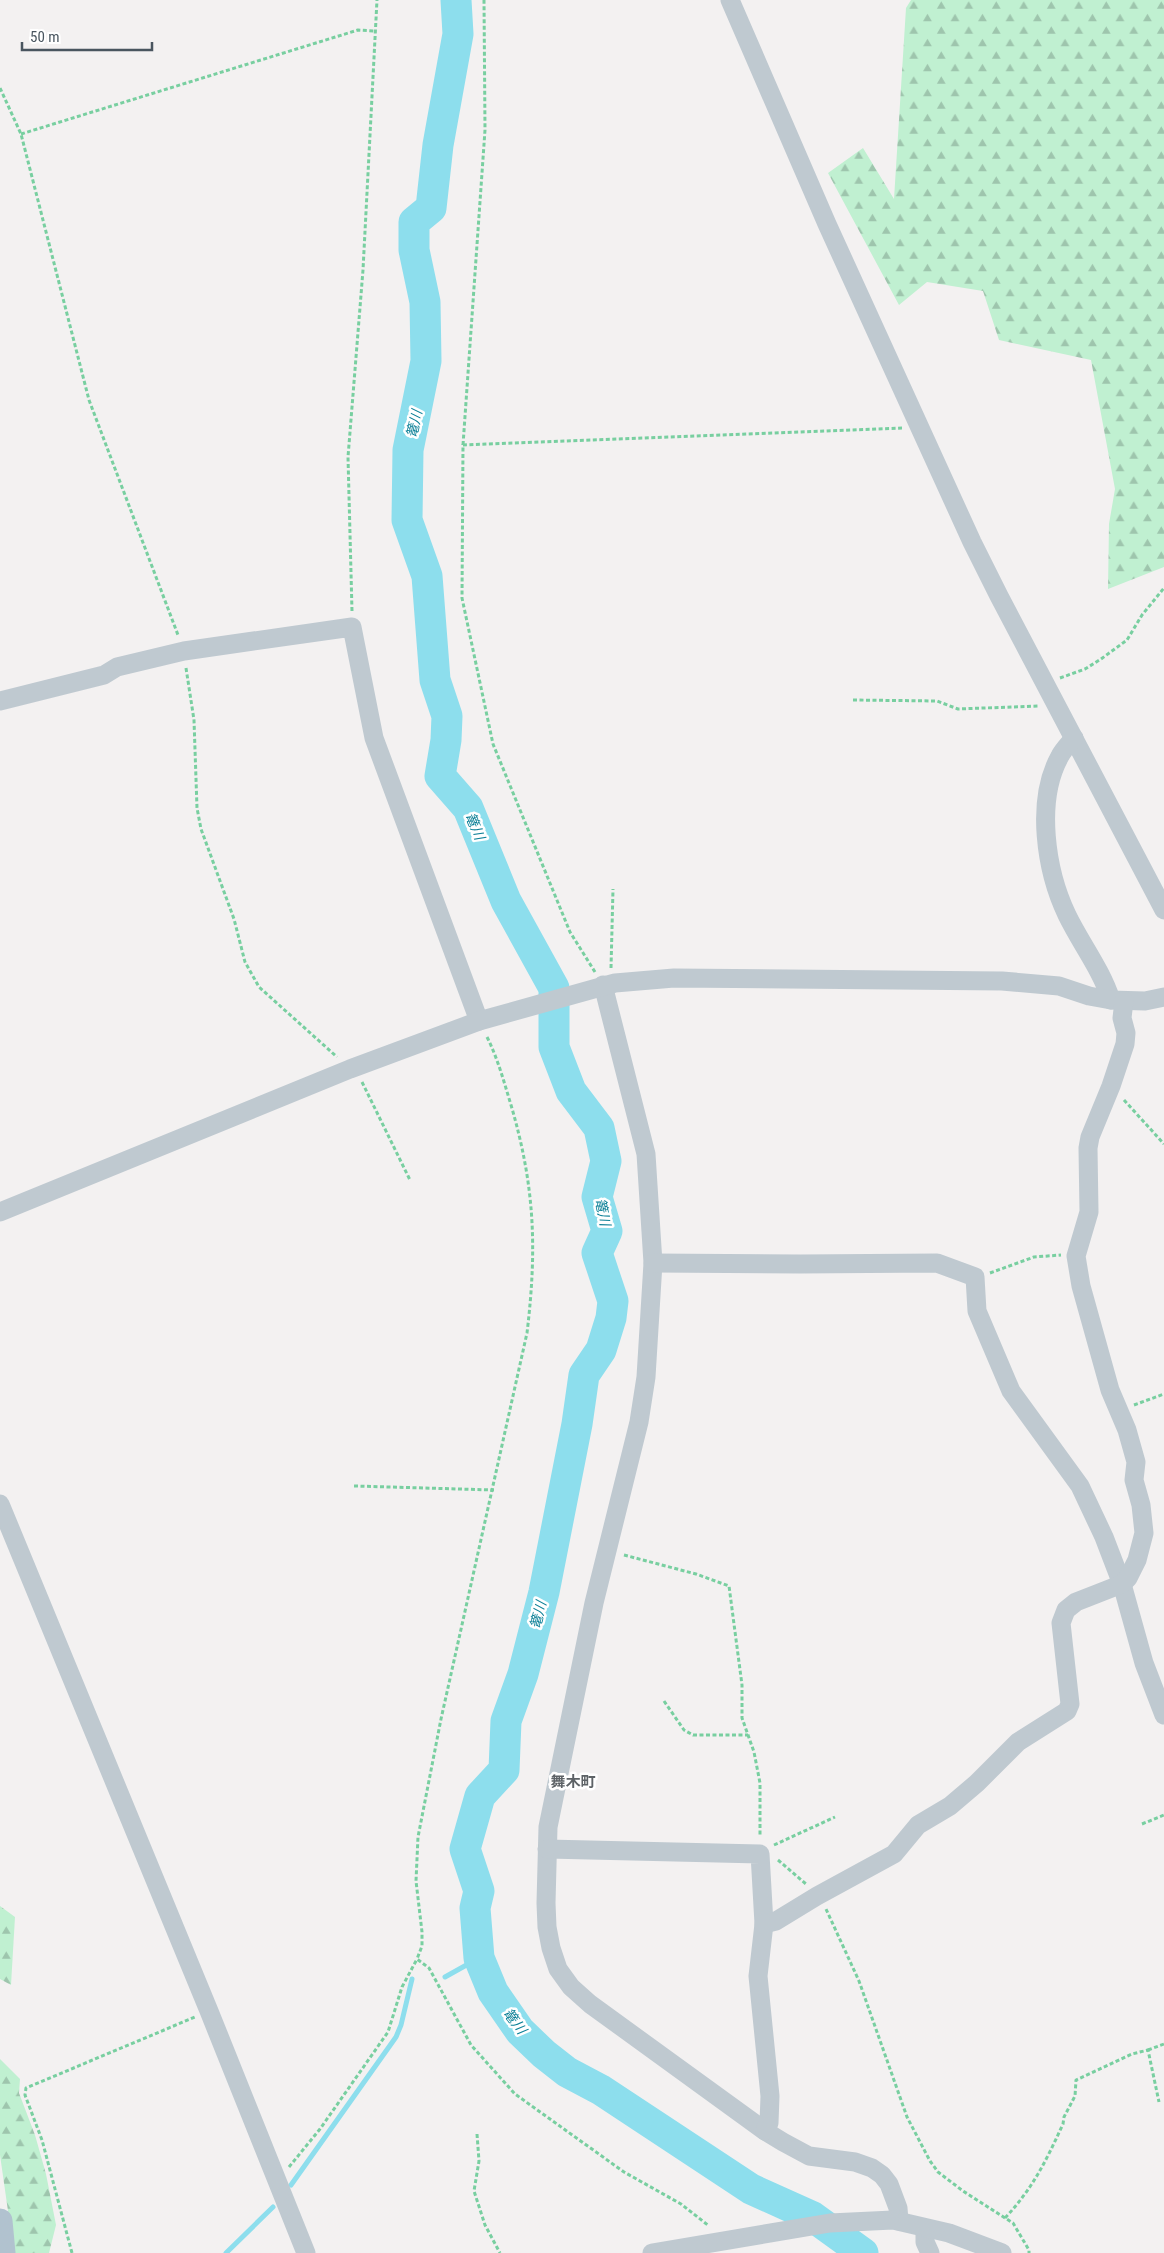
<svg xmlns="http://www.w3.org/2000/svg" width="1164" height="2253" font-family="'Roboto Condensed','Noto Sans JP',sans-serif">
<defs>
<pattern id="forest-firs" width="22" height="20" patternUnits="userSpaceOnUse" patternTransform="scale(1.25)"><rect width="22" height="20" fill="#c0f0d1"/><path d="M5 1l3.5 6h-7zM16 11l3.5 6h-7z" fill="#9ec5ad"/></pattern>
</defs>
<rect width="100%" height="100%" fill="#f3f1f1"/>
<g fill="url(#forest-firs)">
<polygon points="911,0 1164,0 1164,567 1108,589 1109,524 1115,489 1091,360 999,340 983,291 927,282 899,305 828,173 863,148 894,199 906,8"/>
<polygon points="0,1906 15,1917 11,1985 0,1979"/>
<polygon points="0,2059 20,2079 19,2093 35,2135 46,2174 56,2225 49,2253 14,2253 0,2155"/>
</g>
<g fill="none" stroke-linecap="round" stroke-linejoin="round">
<g stroke="#8ddeed" stroke-width="5">
<polyline points="445,1977 479,1958"/>
<polyline points="291,2185 396,2037 401,2025 412,1979"/>
<polyline points="226,2253 273,2207"/>
</g>
<polyline stroke="#8ddeed" stroke-width="31" points="456,0 458,34 438,145 431,208 414,222 414,250 425,302 426,361 408,450 407,520 427,576 435,680 447,716 446,740 440,776 468,808 506,901 554,988 554,1047 571,1091 599,1128 606,1161 597,1197 607,1231 597,1253 613,1301 611,1318 601,1350 584,1375 577,1424 544,1592 523,1674 506,1721 504,1770 480,1796 465,1849 479,1891 475,1908 479,1958 493,1992 520,2031 544,2054 567,2072 601,2090 751,2189 813,2217 863,2253"/>
<g stroke="#78cfa0" stroke-width="3" stroke-dasharray="4 2.5" stroke-linecap="butt">
<polyline points="0,88 21,134 89,400 178,635"/>
<polyline points="21,134 358,30 375,31"/>
<polyline points="463,445 485,130 484,0"/>
<polyline points="352,611 348,457 363,270 377,0"/>
<polyline points="186,668 194,720 197,808 201,829 234,919 245,962 259,987 337,1057"/>
<polyline points="1060,678 1085,669 1101,659 1127,640 1142,615 1164,588"/>
<polyline points="853,700 937,701 958,709 1038,706"/>
<polyline points="611,968 613,889"/>
<polyline points="595,972 570,932 493,744 462,598 463,445 902,428"/>
<path d="M487 1037C498 1059 504 1082 511 1105 535 1187 537 1249 527 1333L441 1719 418 1837 416 1881 422 1932V1946L417 1959 429 1968 471 2045 515 2094 624 2172 681 2204 709 2226"/>
<polyline points="362,1082 410,1180"/>
<polyline points="1124,1100 1164,1144"/>
<polyline points="990,1273 1034,1257 1061,1255"/>
<polyline points="1134,1405 1164,1394"/>
<polyline points="354,1486 494,1490"/>
<polyline points="624,1555 696,1574 729,1586 742,1685 742,1718 754,1752 760,1783 760,1836"/>
<polyline points="664,1701 684,1730 693,1735 748,1735"/>
<polyline points="1142,1824 1164,1815"/>
<polyline points="774,1845 835,1817"/>
<polyline points="778,1860 806,1884"/>
<polyline points="826,1909 859,1981 907,2117 930,2161 938,2172 963,2191 1013,2223 1029,2250 1029,2253"/>
<polyline points="1148,2050 1164,2044"/>
<polyline points="477,2134 479,2161 474,2191 485,2225 500,2253"/>
<polyline points="289,2167 320,2129 388,2032 402,1987 417,1959"/>
<path d="M1005 2218C1033 2188 1046 2161 1063 2124L1064 2117 1075 2096 1076 2080 1132 2054 1148 2050 1159 2102"/>
<polyline points="72,2253 42,2140 25,2095 26,2088 195,2017"/>
</g>
<g stroke="#bfc9d0" stroke-width="19">
<polyline points="730,0 827,224 972,542 999,596 1164,910"/>
<polyline points="0,701 104,675 117,667 184,651 352,627 374,738 479,1021"/>
<path d="M1074 738C1069 744 1063 750 1060 756 1035 801 1046 871 1067 915 1081 944 1101 969 1111 1000"/>
<polyline points="603,985 646,1154 653,1263 646,1377 639,1422 594,1603 548,1827 546,1903 547,1927 551,1948 558,1969 571,1987 590,2004 765,2131 783,2142 809,2156 855,2162 872,2168 882,2175 889,2184 898,2208 899,2221"/>
<polyline points="0,1212 350,1069 479,1021 615,983 674,978 1002,981 1059,986 1089,996 1111,1000 1145,1001 1164,997"/>
<polyline points="653,1263 800,1264 937,1263 975,1277 977,1311 1011,1391 1080,1486 1104,1537 1122,1584 1144,1663 1164,1715"/>
<polyline points="0,1504 209,2011 306,2253"/>
<polyline points="547,1849 760,1854 764,1924 758,1976 770,2096 769,2123 765,2131"/>
<polyline points="764,1924 776,1921 817,1896 894,1854 918,1825 950,1806 977,1783 1018,1742 1067,1711 1070,1704 1061,1623 1066,1610 1076,1602 1122,1584 1128,1578 1137,1560 1144,1533 1141,1505 1134,1480 1136,1462 1127,1430 1110,1390 1081,1286 1076,1256 1089,1212 1088,1148 1090,1137 1111,1086 1125,1044 1126,1033 1122,1018 1124,1001"/>
<polyline points="925,2228 925,2242 930,2253"/>
<polyline points="652,2253 830,2223 893,2220 949,2233 1002,2253"/>
</g>
<polyline stroke="#b1c2cf" stroke-width="25" points="0,2221 3,2253"/>
</g>
<g text-anchor="middle" stroke-width="5" stroke-linejoin="round" paint-order="stroke">
<g font-size="14" font-style="italic" fill="#0d8097" stroke="#fff">
<text transform="translate(414 424) rotate(-78)" y="5">篭川</text>
<text transform="translate(475 826) rotate(67)" y="5">篭川</text>
<text transform="translate(603 1212) rotate(78)" y="5">篭川</text>
<text transform="translate(538 1615) rotate(-76)" y="5">篭川</text>
<text transform="translate(515 2021) rotate(53)" y="5">篭川</text>
</g>
<g font-size="15" font-weight="bold" fill="#5d6266" stroke="#fff">
<text x="573" y="1787">舞木町</text>
</g>
</g>
<path d="M22 42v8h130v-8" fill="none" stroke="#49555f" stroke-width="2.5"/>
<text x="30" y="42" font-size="15" fill="#49555f" stroke="#ffffff" stroke-width="4" paint-order="stroke">50 m</text>
</svg>
